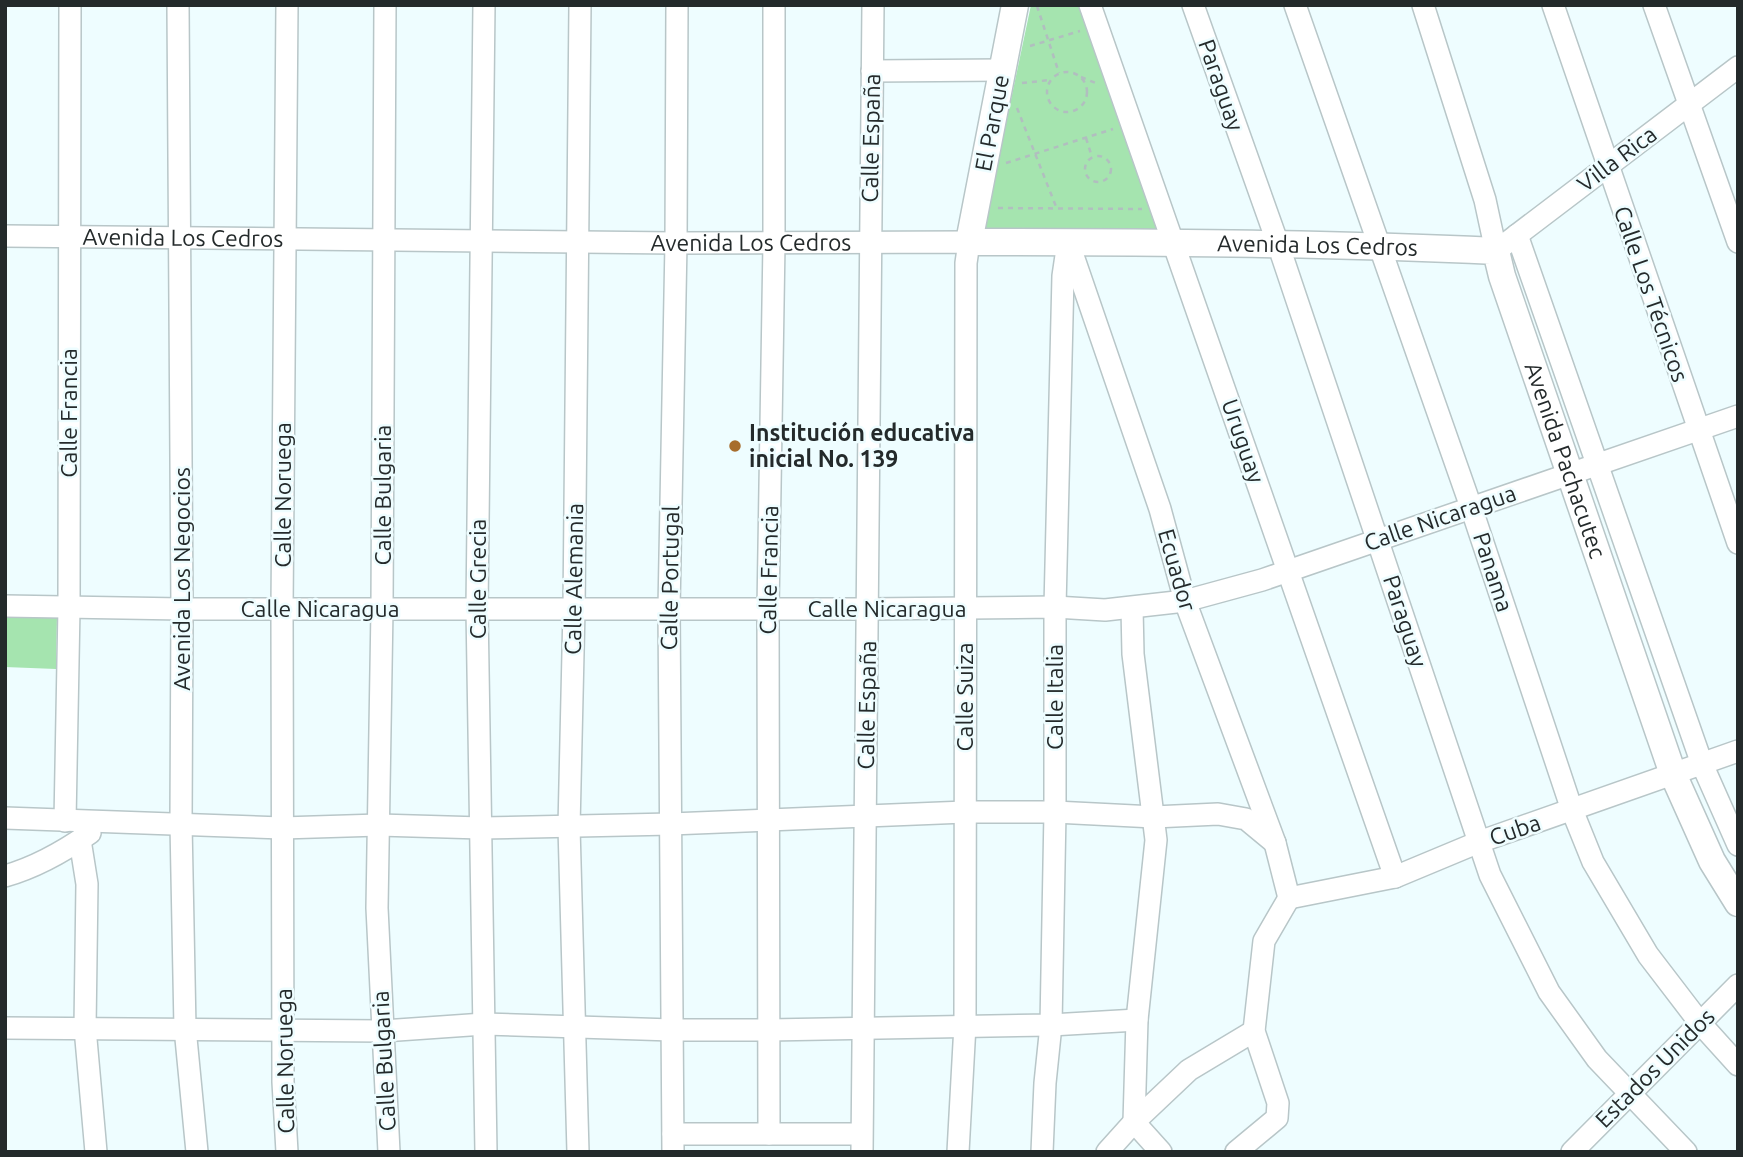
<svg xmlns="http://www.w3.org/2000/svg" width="1743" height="1157" font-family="Ubuntu,sans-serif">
<rect width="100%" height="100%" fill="#eefdff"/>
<g fill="#a5e4af">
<polygon points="1031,5 1085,5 1164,235 983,232"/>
<polygon points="5,615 57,617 56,669 5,667"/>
</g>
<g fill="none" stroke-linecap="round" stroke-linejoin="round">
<defs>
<g id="minor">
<polyline points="178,5 182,609 181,824 185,1028 197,1152"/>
<polyline points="385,5 382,609 377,908 389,1152"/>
<polyline points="484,5 477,609 486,1152"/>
<polyline points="1090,5 1395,877"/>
<polyline points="1193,5 1278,244 1490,875 1549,992 1597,1059 1686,1152"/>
<polyline points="1295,5 1471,507 1572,810 1593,862 1648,955 1700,1023 1738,1065"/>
<polyline points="1423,5 1485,200 1496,251 1738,67"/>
<polyline points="1553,5 1738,543"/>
<polyline points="1654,5 1738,242"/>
<polyline points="872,71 1002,70"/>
<polyline points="1517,235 1702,764 1738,845"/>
<path id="s1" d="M5 236 676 243 969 242 966 263 965 1025 958 1152"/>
<polyline points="1070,247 1160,509 1185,601 1275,843 1289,898"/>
<polyline points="5,606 182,609 868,609 1055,607 1105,610 1185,601 1262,580 1738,416"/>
<polyline points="1132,608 1133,654 1156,840 1137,1020 1134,1122 1161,1152"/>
<polyline points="5,818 282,828 379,825 481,828 671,824 965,812 1055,812 1154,817 1218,814 1246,819 1275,843"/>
<polyline points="65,821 69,608 70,5"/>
<polyline points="80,840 87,884 85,1028 96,1152"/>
<path d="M5 876C37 867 63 852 90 833"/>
<polyline points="1289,898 1395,877 1479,842 1738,751"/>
<polyline points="5,1028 383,1031 484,1024 672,1030 769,1030 1051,1025 1137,1020"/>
<polyline points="673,1134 861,1134"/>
<polyline points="769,1134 768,609 774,243 774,5"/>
<polyline points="287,1152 283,1082 282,609 287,5"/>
<polyline points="578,1152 569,827 574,609 580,5"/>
<polyline points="673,1152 669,609 676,243 677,5"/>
<polyline points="862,1152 873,5"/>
<polyline points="1042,1152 1045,1083 1051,1025 1055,812 1055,607 1063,276 1068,242"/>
<polyline points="1107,1152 1134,1122 1189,1070 1254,1031"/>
<polyline points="1236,1152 1277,1118 1278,1103 1254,1031 1264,941 1289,898"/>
<polyline points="1572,1152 1738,985"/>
</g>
<g id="major">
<path id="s2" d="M1015 5 969 242C1145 242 1320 243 1496 251L1502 276 1673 774 1712 861 1738 903"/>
</g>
</defs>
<use href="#minor" stroke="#b8c6c8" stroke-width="24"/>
<use href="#major" stroke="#b8c6c8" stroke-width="29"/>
<g stroke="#b1bebf" stroke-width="2.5" stroke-dasharray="5 5" stroke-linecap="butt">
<polyline points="1037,6 1059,73"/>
<polyline points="1030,46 1080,31"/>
<circle cx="1067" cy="92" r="20"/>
<polyline points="1081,77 1098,84"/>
<polyline points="1022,83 1050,80"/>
<polyline points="1017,108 1057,209"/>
<polyline points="1086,138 1092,157"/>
<circle cx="1098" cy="169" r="13"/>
<polyline points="1006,163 1113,129"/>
<polyline points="998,208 1142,209"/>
</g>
<use href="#minor" stroke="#fff" stroke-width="21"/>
<use href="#major" stroke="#fff" stroke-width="26"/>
</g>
<circle fill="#a76d2d" stroke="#eefdff" stroke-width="2.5" cx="735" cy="446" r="7"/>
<g text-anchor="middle" stroke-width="5" stroke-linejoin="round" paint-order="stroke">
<g font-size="23" fill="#242a2b" stroke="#eefdff">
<text transform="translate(1221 85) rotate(71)" y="8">Paraguay</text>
<text transform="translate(992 123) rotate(-79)" y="8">El Parque</text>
<text transform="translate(871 138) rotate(-89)" y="8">Calle España</text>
<text transform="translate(1617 159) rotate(-37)" y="8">Villa Rica</text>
<text dy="8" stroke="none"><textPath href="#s1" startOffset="178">Avenida Los Cedros</textPath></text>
<text dy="8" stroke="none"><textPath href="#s1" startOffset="746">Avenida Los Cedros</textPath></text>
<text dy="8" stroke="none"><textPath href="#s2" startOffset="590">Avenida Los Cedros</textPath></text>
<text transform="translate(1651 294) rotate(71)" y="8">Calle Los Técnicos</text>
<text transform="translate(69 413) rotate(-90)" y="8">Calle Francia</text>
<text transform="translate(1243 441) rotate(71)" y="8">Uruguay</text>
<text dy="8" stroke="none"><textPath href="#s2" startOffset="989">Avenida Pachacutec</textPath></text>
<text transform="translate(283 495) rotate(-90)" y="8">Calle Noruega</text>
<text transform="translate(383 495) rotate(-90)" y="8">Calle Bulgaria</text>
<text transform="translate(1440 518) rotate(-19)" y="8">Calle Nicaragua</text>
<text transform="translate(769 570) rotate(-89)" y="8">Calle Francia</text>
<text transform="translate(1177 570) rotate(74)" y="8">Ecuador</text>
<text transform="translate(1493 572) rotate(72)" y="8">Panama</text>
<text transform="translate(670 578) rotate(-89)" y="8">Calle Portugal</text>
<text transform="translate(182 579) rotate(-90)" y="8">Avenida Los Negocios</text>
<text transform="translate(478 579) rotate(-90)" y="8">Calle Grecia</text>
<text transform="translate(574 579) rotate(-89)" y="8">Calle Alemania</text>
<text x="320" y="617">Calle Nicaragua</text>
<text x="887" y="617">Calle Nicaragua</text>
<text transform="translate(1405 621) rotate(72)" y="8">Paraguay</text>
<text transform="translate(965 697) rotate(-90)" y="8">Calle Suiza</text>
<text transform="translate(1055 697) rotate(-90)" y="8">Calle Italia</text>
<text transform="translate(867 705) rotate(-89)" y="8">Calle España</text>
<text transform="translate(1515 830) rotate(-19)" y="8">Cuba</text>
<text transform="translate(285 1061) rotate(-91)" y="8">Calle Noruega</text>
<text transform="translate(384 1061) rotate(-93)" y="8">Calle Bulgaria</text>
<text transform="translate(1655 1068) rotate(-45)" y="8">Estados Unidos</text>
</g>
<g font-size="23" font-weight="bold" fill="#242a2b" stroke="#eefdff" text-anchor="start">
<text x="749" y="441">Institución educativa<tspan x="749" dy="26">inicial No. 139</tspan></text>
</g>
</g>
<rect width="1743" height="1157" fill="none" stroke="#242a2b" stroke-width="14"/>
</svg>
